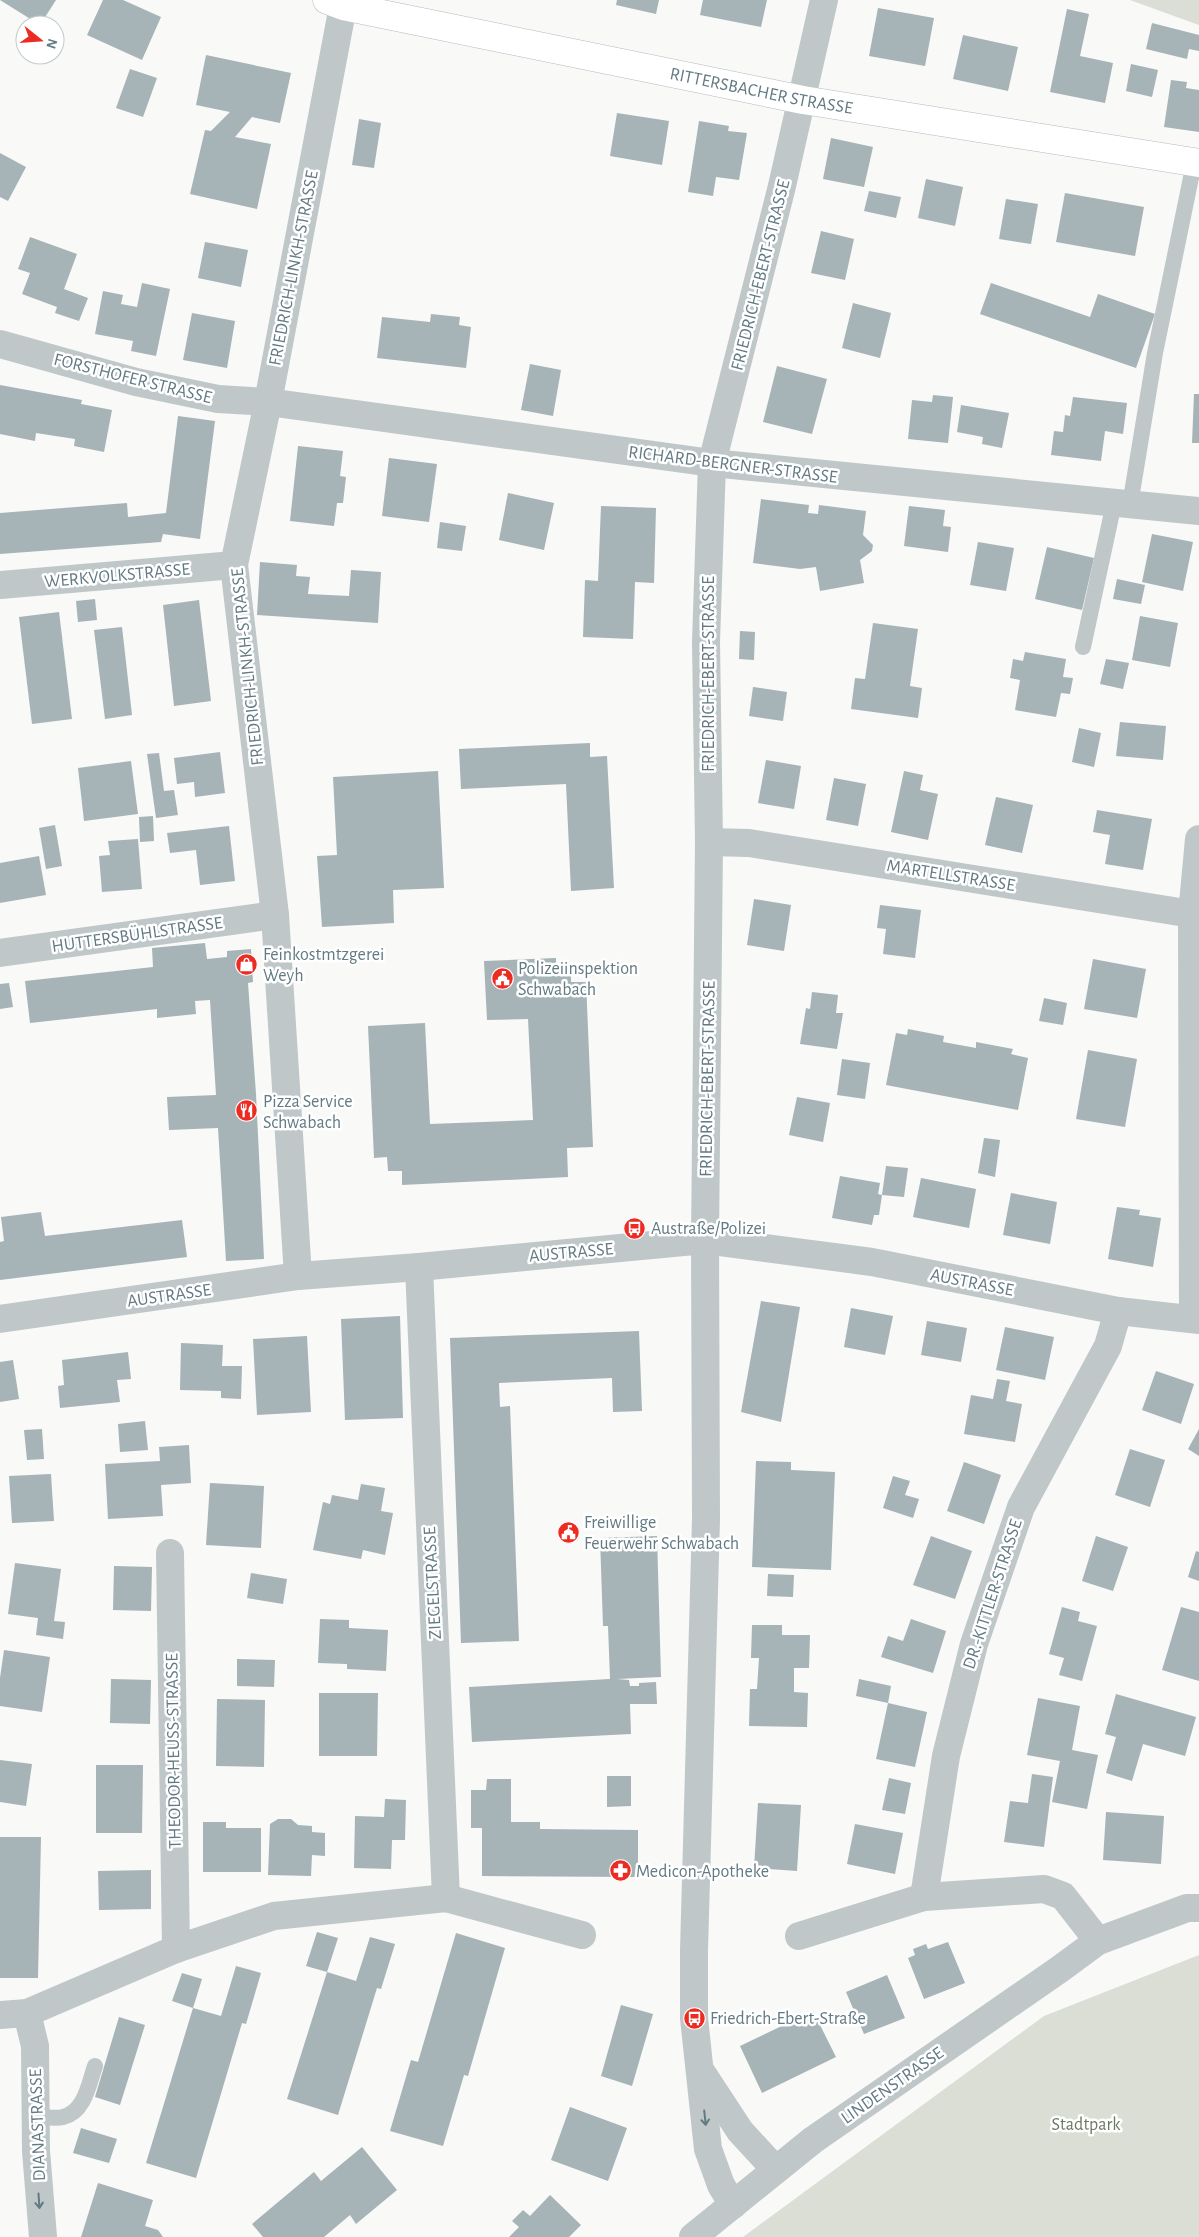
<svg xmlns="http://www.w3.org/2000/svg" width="1199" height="2237" font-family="'Alegreya Sans',sans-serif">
<rect width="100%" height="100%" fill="#f9f9f7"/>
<g fill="#daded5">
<polygon points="1130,0 1199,0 1199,25 1196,24"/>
<polygon points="1199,1955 1199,2237 743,2237 1044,2016"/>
</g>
<g fill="#a6b3b7">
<polygon points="0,0 56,0 40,25"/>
<polygon points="103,0 123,0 161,17 142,60 87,35"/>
<polygon points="617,0 659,0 656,14 616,5"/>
<polygon points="703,0 767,0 761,27 700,15"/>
<polygon points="878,8 934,18 925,66 869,56"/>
<polygon points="1067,9 1089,14 1080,56 1113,63 1105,103 1050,92"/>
<polygon points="1152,23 1199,35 1199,51 1189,49 1187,59 1146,49"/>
<polygon points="963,35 1018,47 1008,91 953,79"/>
<polygon points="206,55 291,73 280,123 252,117 235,137 271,144 257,209 190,194 205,130 211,131 230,112 196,105"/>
<polygon points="1131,64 1158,70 1152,97 1126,91"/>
<polygon points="130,69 157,78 143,117 116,108"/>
<polygon points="1171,80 1187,82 1186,88 1199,90 1199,132 1164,127"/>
<polygon points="617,113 669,121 662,165 610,156"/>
<polygon points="359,119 381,123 374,168 352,165"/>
<polygon points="699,121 729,126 728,131 747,133 739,180 716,177 713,196 688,192"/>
<polygon points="831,138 873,147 864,187 823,179"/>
<polygon points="0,153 26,167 8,201 0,197"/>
<polygon points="926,179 963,187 955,226 918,218"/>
<polygon points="869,191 901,197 896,218 864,211"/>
<polygon points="1065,193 1144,207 1135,256 1056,242"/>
<polygon points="1006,199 1038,204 1031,244 999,239"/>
<polygon points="821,231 854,239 845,280 811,273"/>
<polygon points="30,237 77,254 64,289 88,298 79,321 55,313 57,307 22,294 30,273 18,269"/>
<polygon points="205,242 248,250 241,287 198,278"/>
<polygon points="142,283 170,289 156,356 131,351 133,341 95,334 103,291 123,295 121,304 137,307"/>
<polygon points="991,283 1090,317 1098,294 1155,314 1136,368 980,314"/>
<polygon points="853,303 891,313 880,358 842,348"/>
<polygon points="192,313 235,321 227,368 183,360"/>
<polygon points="431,314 460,317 459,325 471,327 466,368 377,358 382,317 430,322"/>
<polygon points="530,364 561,370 553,416 521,410"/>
<polygon points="777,366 827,379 812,434 763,422"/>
<polygon points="0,385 82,400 81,404 112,410 104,452 74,446 75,439 36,433 35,441 0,434"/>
<polygon points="1194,394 1199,394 1199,443 1192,443"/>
<polygon points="933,395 953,397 948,443 908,439 912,400 932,402"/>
<polygon points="1073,397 1127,403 1123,434 1105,431 1101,461 1051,455 1054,431 1063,432 1065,415 1070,416"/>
<polygon points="961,405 1009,413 1002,448 982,444 983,437 957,432"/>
<polygon points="178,416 215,421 200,539 163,534 161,542 0,554 0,513 127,503 128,517 166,513"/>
<polygon points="298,446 343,451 340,476 346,477 343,503 337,503 334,526 290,521"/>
<polygon points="389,458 437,464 429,522 382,516"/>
<polygon points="508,493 554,503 544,550 499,540"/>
<polygon points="761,499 809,505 808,513 818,514 819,505 866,511 863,535 873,545 872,551 860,560 864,583 820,591 816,567 800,569 753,563"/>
<polygon points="601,506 656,508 654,583 635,582 633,639 583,637 585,580 598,581"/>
<polygon points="909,506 945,510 943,526 951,527 948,552 904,546"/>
<polygon points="440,522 466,526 462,551 437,548"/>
<polygon points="1152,534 1193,542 1183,591 1142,582"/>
<polygon points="978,542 1014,548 1006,591 970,585"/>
<polygon points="1047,547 1094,558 1082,610 1035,599"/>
<polygon points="260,562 297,565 296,576 310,577 308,594 349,596 351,570 381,572 378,623 257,615"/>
<polygon points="1117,579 1145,585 1141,604 1113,599"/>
<polygon points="95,599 97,620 78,622 76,601"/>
<polygon points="199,600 211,701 174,706 163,605"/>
<polygon points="59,612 72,719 32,724 19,617"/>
<polygon points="1140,616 1178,623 1170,667 1132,660"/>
<polygon points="873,623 918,629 910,686 922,688 918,718 851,709 855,678 865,679"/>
<polygon points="122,627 132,715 105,719 94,630"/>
<polygon points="740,631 755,632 754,660 739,659"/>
<polygon points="1025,652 1066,659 1063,677 1073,678 1070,694 1061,693 1056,717 1015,710 1020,680 1010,678 1013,659 1023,661"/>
<polygon points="1106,659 1129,663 1123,689 1100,684"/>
<polygon points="753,687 787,692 783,721 749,716"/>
<polygon points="1120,722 1166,726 1163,760 1116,756"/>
<polygon points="1079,728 1101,733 1094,767 1072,762"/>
<polygon points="590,743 590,757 607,756 614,888 571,891 566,784 461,789 459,749"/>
<polygon points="220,752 225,793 195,797 194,782 177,784 174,758"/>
<polygon points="159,753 164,791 174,790 178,815 156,818 147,754"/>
<polygon points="766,760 801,766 794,809 758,803"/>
<polygon points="131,761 138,814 84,821 78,768"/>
<polygon points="438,771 444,888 393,890 394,923 322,927 317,856 337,855 333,777"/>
<polygon points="904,771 923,775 920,790 938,794 928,840 891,832"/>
<polygon points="834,778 866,784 858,826 826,820"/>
<polygon points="996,797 1033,805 1022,853 985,845"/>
<polygon points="1097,810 1152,819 1143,870 1105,864 1110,835 1093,832"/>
<polygon points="153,816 154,841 140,842 139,817"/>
<polygon points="55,825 62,866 46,869 39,828"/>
<polygon points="229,826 235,881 200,885 196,850 170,853 167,833"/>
<polygon points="138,839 142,889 102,892 99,856 110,855 108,841"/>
<polygon points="39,856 46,895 0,903 0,863"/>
<polygon points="754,899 791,905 784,951 747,945"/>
<polygon points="880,905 921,910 915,958 883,954 886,929 877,928"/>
<polygon points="205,943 207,959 227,957 227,951 251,949 253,982 248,983 256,1094 264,1259 226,1261 218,1128 169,1130 167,1097 216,1095 210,1000 195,1001 196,1014 157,1018 157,1009 30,1023 25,981 153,967 152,948"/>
<polygon points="556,958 556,968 571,968 571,982 586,982 593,1147 567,1148 568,1177 402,1185 402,1171 388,1171 387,1157 374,1158 368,1026 425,1023 430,1124 533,1120 528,1019 487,1020 484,961"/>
<polygon points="1093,959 1146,969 1137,1018 1084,1009"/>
<polygon points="9,983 13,1007 0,1009 0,984"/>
<polygon points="812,992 838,995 836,1013 843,1013 837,1049 800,1044 806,1008 810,1009"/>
<polygon points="1044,998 1067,1003 1063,1025 1039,1021"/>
<polygon points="908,1029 944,1036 943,1042 976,1048 976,1042 1013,1049 1011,1054 1028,1058 1018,1110 886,1085 896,1033 907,1035"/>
<polygon points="1088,1050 1137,1059 1125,1127 1076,1119"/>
<polygon points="842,1059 870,1063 865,1099 837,1095"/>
<polygon points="797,1097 830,1103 823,1142 789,1135"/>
<polygon points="984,1138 1000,1140 995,1177 978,1173"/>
<polygon points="886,1166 908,1168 904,1197 882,1195"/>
<polygon points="840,1176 880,1183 878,1194 882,1195 879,1215 874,1215 872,1225 832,1218"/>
<polygon points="921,1178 976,1189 969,1228 913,1217"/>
<polygon points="1011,1193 1057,1202 1050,1244 1003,1235"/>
<polygon points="1117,1207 1140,1210 1139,1215 1161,1218 1153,1267 1108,1259"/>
<polygon points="41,1212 45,1236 182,1220 187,1257 0,1280 0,1242 4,1241 1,1217"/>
<polygon points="761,1301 800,1307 781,1422 741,1412"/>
<polygon points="851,1308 893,1316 885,1355 844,1347"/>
<polygon points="400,1316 403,1418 345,1420 341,1319"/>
<polygon points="927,1321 967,1328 961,1362 921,1355"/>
<polygon points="1005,1327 1054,1337 1045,1380 996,1370"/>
<polygon points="639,1331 642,1411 613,1412 612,1378 499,1383 500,1407 510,1406 519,1641 461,1643 450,1338"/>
<polygon points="307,1336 311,1412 257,1415 253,1339"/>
<polygon points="181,1343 223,1345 222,1366 242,1366 241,1399 221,1398 221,1391 180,1390"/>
<polygon points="128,1352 131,1379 117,1380 120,1402 60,1408 58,1386 64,1385 62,1360"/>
<polygon points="13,1360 19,1399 0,1402 0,1362"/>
<polygon points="1156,1371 1194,1384 1181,1424 1142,1410"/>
<polygon points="997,1379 1010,1381 1006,1401 1022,1404 1015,1442 964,1434 971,1395 993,1399"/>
<polygon points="145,1421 148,1450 120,1452 118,1424"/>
<polygon points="42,1429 44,1459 27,1460 24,1430"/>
<polygon points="1199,1429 1199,1456 1188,1449"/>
<polygon points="189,1445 191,1483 161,1485 163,1516 108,1519 105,1464 160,1461 159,1447"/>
<polygon points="1130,1449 1165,1460 1150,1507 1115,1495"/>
<polygon points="756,1461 791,1462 791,1470 835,1472 831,1570 752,1567"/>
<polygon points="964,1462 1001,1475 984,1524 947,1511"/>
<polygon points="51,1474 54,1521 12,1523 9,1476"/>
<polygon points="893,1476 910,1481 905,1495 919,1499 913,1518 883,1508"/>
<polygon points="210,1483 264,1486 261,1548 206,1545"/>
<polygon points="361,1484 385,1488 381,1511 393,1513 385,1555 363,1550 361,1559 313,1550 323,1502 330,1504 332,1495 358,1500"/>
<polygon points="657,1536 661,1677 617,1679 629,1680 630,1686 639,1686 639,1683 656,1682 657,1704 630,1704 631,1734 472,1742 469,1687 610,1679 608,1626 603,1626 600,1538"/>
<polygon points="931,1536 972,1551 955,1599 913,1585"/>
<polygon points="1096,1536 1128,1547 1113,1591 1082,1581"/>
<polygon points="1196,1551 1199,1552 1199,1581 1188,1577"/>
<polygon points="15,1563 61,1569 54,1621 65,1622 63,1639 36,1635 38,1618 8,1614"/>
<polygon points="114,1566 152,1567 151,1611 113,1610"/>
<polygon points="251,1573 287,1579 283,1604 247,1598"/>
<polygon points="768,1574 794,1575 793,1597 767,1596"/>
<polygon points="1062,1607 1080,1612 1078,1621 1097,1626 1082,1681 1059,1675 1064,1658 1049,1654"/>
<polygon points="1181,1607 1199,1612 1199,1681 1162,1670"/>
<polygon points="320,1619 349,1620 349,1628 388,1630 386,1671 347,1669 347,1664 318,1663"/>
<polygon points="911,1619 946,1631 933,1673 881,1657 888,1636 903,1641"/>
<polygon points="752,1625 782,1625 782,1635 810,1635 809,1668 794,1668 794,1692 808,1693 807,1727 749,1726 750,1689 757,1689 759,1658 751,1658"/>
<polygon points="4,1650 50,1657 42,1712 0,1706 0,1678"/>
<polygon points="237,1659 275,1660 274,1687 237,1686"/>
<polygon points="111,1679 151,1680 150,1724 110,1723"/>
<polygon points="859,1679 891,1686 888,1703 856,1696"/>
<polygon points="319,1693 378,1693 377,1756 319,1756"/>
<polygon points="1116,1694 1196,1717 1185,1756 1143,1744 1132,1781 1106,1773 1116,1737 1105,1734"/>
<polygon points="1038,1698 1080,1706 1072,1750 1098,1755 1087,1809 1052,1802 1060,1761 1027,1755"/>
<polygon points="217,1699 265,1700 264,1767 216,1766"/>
<polygon points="888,1703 927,1712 915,1767 876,1759"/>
<polygon points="0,1760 32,1764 26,1806 0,1802"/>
<polygon points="96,1765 143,1765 142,1833 96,1833"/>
<polygon points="1032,1774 1053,1777 1044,1847 1004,1842 1010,1801 1028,1803"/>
<polygon points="607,1776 631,1776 631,1806 607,1807"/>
<polygon points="889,1778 911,1783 905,1814 882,1810"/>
<polygon points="487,1779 511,1779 511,1822 540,1822 540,1829 638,1830 638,1877 482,1876 482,1828 471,1828 471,1790 486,1790"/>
<polygon points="385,1799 406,1800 405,1840 392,1840 391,1869 354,1868 355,1816 384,1817"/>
<polygon points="758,1803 801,1805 797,1871 754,1868"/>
<polygon points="1106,1812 1164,1816 1161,1864 1103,1860"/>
<polygon points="278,1819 291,1819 298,1825 312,1826 312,1832 325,1833 325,1856 312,1855 311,1876 268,1875 270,1824"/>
<polygon points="203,1822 226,1822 226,1828 261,1828 261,1872 203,1872"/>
<polygon points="855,1824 903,1833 895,1874 847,1864"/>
<polygon points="0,1837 41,1837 38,1978 0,1978"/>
<polygon points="151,1870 151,1909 99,1910 98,1871"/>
<polygon points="317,1932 338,1938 327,1972 356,1981 370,1937 395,1944 381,1989 377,1988 338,2115 287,2099 327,1972 306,1966"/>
<polygon points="456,1933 505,1948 468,2076 464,2075 443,2146 390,2131 411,2060 418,2062"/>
<polygon points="948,1942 965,1983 924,1999 908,1958 915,1955 913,1949 926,1944 928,1949"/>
<polygon points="236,1966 261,1973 246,2024 242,2023 196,2178 146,2163 193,2008 221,2016"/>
<polygon points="182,1973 202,1979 193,2008 172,2001"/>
<polygon points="887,1975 905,2018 864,2034 846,1992"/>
<polygon points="621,2005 653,2014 632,2086 601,2076"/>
<polygon points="813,2011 836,2057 762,2093 740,2046"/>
<polygon points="119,2017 145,2025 120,2105 95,2097"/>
<polygon points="570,2107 627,2128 608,2181 551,2160"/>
<polygon points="81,2128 117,2139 109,2163 73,2153"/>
<polygon points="362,2147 397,2190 356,2224 350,2215 324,2237 263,2237 252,2224 314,2172 321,2181"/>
<polygon points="98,2183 153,2200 145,2226 158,2230 163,2237 81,2237"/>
<polygon points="550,2195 581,2225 569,2237 509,2237 519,2227 512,2221 523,2210 530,2216"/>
</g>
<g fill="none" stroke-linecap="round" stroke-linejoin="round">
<defs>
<g id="secondary">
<path id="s1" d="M327 0 343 6 803 100 1199 163"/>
</g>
</defs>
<use href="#secondary" stroke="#b2bbbe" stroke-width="29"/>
<g stroke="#bfc7c9" stroke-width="16">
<polyline points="1130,505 1155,353 1194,163"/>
<polyline points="1083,647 1114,503"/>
<path d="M35 2116C44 2117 55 2119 63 2117 85 2112 89 2083 95 2066"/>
</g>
<g stroke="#bfc7c9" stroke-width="28">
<polyline points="0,344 136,382 218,399 268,402 712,463 1199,511"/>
<polyline points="0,585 234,565"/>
<polyline points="709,842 749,843 1192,914"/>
<polyline points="0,953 275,915"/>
<polyline points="419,1267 446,1898"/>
<polyline points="298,1276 275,915 234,565 268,402 343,6"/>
<polyline points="0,1319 298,1276 419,1267 705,1240 872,1262 1118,1311 1199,1320"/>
<polyline points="1193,1319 1192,914 1199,839"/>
<polyline points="170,1553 176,1949"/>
<polyline points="924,1897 946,1756 974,1644 1021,1507 1108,1346 1118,1311"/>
<polyline points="799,1936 924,1897 1044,1889 1063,1896 1098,1941"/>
<polyline points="27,2013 35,2046 36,2151 43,2237"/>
<polyline points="0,2015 27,2013 176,1949 274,1916 446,1898 582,1935"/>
</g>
<g stroke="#bfc7c9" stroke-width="28">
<polyline points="702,2073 740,2131 775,2169"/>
<polyline points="733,2205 721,2185 708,2149 694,2018 694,1951 706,1519 705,1240 709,842 706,642 712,463 782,186 824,0"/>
<polyline points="693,2237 813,2140 1060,1969 1098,1941 1187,1908 1199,1908"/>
</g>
<use href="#secondary" stroke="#fff" stroke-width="28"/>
</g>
<defs><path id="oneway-shaft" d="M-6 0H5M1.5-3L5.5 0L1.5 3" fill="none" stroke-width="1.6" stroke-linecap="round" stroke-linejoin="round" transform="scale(1.25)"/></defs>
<g stroke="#627a83">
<use href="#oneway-shaft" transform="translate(705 2118) rotate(84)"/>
<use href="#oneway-shaft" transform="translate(39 2201) rotate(86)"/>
</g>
<defs>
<symbol id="shop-disc" viewBox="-11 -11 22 22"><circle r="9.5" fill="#ec2c23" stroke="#fff"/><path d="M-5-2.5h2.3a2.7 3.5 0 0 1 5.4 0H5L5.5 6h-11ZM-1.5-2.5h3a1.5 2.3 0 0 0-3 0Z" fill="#fff"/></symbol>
<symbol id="civic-disc" viewBox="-11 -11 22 22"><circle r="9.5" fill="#ec2c23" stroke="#fff"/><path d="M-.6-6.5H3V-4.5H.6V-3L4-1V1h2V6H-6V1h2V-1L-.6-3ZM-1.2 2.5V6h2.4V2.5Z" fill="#fff"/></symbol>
<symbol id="restaurant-disc" viewBox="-11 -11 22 22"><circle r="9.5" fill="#ec2c23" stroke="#fff"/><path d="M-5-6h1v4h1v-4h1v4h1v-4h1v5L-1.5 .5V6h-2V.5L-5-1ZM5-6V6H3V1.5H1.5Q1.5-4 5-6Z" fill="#fff"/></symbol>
<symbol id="bus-disc" viewBox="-11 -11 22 22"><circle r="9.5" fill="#ec2c23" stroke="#fff"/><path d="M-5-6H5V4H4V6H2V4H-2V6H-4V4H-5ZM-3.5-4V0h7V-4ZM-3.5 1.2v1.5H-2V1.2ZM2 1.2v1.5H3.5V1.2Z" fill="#fff"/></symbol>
<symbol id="pharmacy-disc" viewBox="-11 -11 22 22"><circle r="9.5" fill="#ec2c23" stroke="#fff"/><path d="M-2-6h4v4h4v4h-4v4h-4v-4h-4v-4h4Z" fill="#fff"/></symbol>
</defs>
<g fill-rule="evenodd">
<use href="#shop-disc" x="234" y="952" width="25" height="25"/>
<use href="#civic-disc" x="490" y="966" width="25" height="25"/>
<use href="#restaurant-disc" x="234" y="1098" width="25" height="25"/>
<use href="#bus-disc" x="622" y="1216" width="25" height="25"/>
<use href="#civic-disc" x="556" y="1520" width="25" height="25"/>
<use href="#pharmacy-disc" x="608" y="1858" width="25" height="25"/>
<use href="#bus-disc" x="682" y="2006" width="25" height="25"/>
</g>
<g text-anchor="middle" stroke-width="5" stroke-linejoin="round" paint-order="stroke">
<g font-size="18" fill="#627a83" stroke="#fff">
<text dy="6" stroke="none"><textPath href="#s1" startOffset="444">RITTERSBACHER STRASSE</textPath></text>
<text transform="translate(293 268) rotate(-79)" y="6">FRIEDRICH-LINKH-STRASSE</text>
<text transform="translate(760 275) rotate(-76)" y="6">FRIEDRICH-EBERT-STRASSE</text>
<text transform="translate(133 378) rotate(14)" y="6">FORSTHOFER STRASSE</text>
<text transform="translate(733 464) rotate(7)" y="6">RICHARD-BERGNER-STRASSE</text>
<text transform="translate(117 575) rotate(-5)" y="6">WERKVOLKSTRASSE</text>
<text transform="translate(247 667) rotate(-96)" y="6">FRIEDRICH-LINKH-STRASSE</text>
<text transform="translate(708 674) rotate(-90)" y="6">FRIEDRICH-EBERT-STRASSE</text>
<text transform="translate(951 875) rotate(9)" y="6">MARTELLSTRASSE</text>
<text transform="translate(137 934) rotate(-8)" y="6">HUTTERSBÜHLSTRASSE</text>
<text transform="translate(707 1079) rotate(-89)" y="6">FRIEDRICH-EBERT-STRASSE</text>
<text transform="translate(571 1252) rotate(-5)" y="6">AUSTRASSE</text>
<text transform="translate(972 1282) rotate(11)" y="6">AUSTRASSE</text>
<text transform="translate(169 1295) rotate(-8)" y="6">AUSTRASSE</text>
<text transform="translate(432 1583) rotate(-93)" y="6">ZIEGELSTRASSE</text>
<text transform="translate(992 1594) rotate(-72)" y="6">DR.-KITTLER-STRASSE</text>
<text transform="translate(173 1751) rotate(-91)" y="6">THEODOR-HEUSS-STRASSE</text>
<text transform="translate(892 2085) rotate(-35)" y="6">LINDENSTRASSE</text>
<text transform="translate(37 2125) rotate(-92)" y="6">DIANASTRASSE</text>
</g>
<g font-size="18" fill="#627a83" stroke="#fff" text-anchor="start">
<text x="263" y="960">Feinkostmtzgerei<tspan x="263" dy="21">Weyh</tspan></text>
<text x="518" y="974">Polizeiinspektion<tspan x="518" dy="21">Schwabach</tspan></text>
<text x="263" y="1107">Pizza Service<tspan x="263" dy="21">Schwabach</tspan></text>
<text x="651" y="1234">Austraße/Polizei</text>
<text x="584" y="1528">Freiwillige<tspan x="584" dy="21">Feuerwehr Schwabach</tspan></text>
<text x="636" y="1877">Medicon-Apotheke</text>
<text x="710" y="2024">Friedrich-Ebert-Straße</text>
</g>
<g font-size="18" fill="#6b7a62" stroke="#fff">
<text x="1086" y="2130">Stadtpark</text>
</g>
</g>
<g transform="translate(40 40) rotate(107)"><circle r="24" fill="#ffffff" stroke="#c0cacd"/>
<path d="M0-4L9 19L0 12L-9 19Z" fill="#ec2c23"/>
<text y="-8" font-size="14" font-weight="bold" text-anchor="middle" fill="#627a83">N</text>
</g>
</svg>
